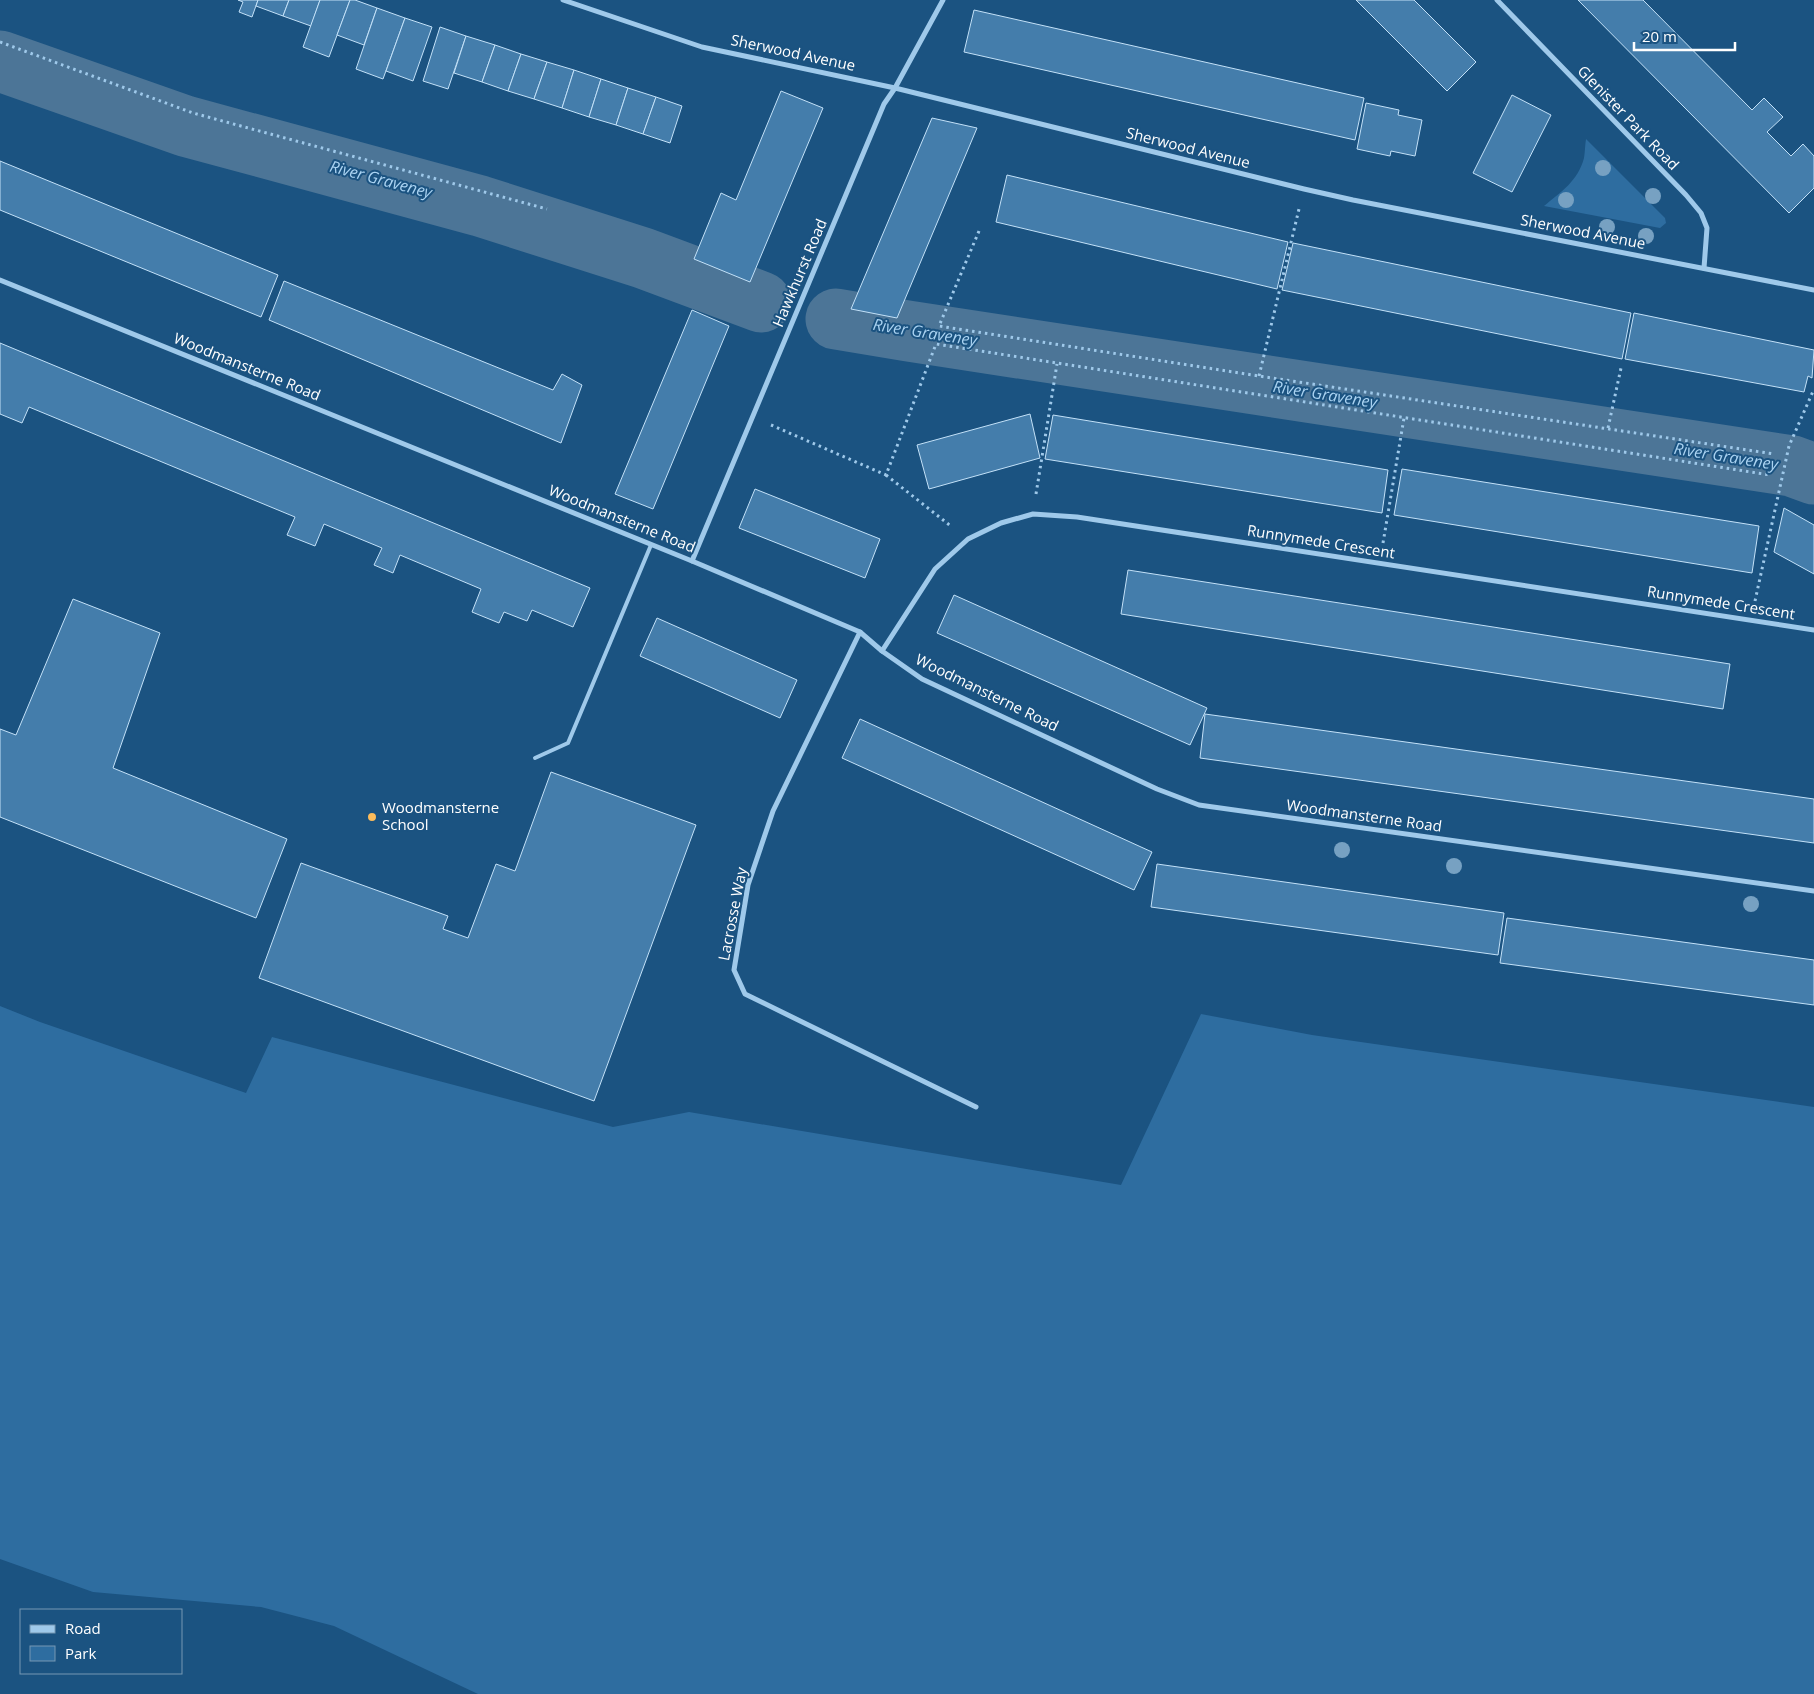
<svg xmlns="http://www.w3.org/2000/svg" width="1814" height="1694" font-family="'Open Sans',sans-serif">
<rect width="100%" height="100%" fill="#1b5381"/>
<g fill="#2e6da0">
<path d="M1586 139 1665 218 1666 223 1660 228 1544 206C1561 192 1578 181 1584 158 1585 152 1585 145 1586 139Z"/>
<polygon points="0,1006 40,1022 246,1093 272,1037 613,1127 689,1112 1121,1185 1201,1014 1312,1035 1814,1107 1814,1694 478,1694 334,1626 261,1607 93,1592 0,1559"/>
</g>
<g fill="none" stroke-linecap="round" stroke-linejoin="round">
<g stroke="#4c7597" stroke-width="61">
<polyline points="0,61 185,126 480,206 643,258 761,302"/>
<polyline points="836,319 908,331 1792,466 1814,474"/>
</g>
</g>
<g fill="#447dab" stroke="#c3e1f8">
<polygon points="238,0 258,0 252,17 239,12 243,2"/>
<polygon points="258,0 289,0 283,16 256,6"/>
<polygon points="289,0 320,0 311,26 283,16"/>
<polygon points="320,0 350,0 329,57 303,47"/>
<polygon points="350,0 355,0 377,8 364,45 337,35"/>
<polygon points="1356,0 1414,0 1476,62 1447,91"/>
<polygon points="1578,0 1643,0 1752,110 1764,98 1783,117 1767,132 1791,156 1803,144 1814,156 1814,188 1789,213"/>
<polygon points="377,8 405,18 383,79 356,69"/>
<polygon points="974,10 1364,98 1355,140 964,52"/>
<polygon points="405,18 432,27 413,81 386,71"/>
<polygon points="440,27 466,36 448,89 423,81"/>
<polygon points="466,36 495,45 482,82 454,73"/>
<polygon points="495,45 521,54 508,91 482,82"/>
<polygon points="521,54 547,62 534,99 508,91"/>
<polygon points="547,62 574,70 562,108 534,99"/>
<polygon points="574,70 601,79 589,117 562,108"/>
<polygon points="601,79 628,88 616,125 589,117"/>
<polygon points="628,88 656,97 643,134 616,125"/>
<polygon points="781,91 823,108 750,282 694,259 721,193 736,200"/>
<polygon points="1512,95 1551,115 1512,192 1473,173"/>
<polygon points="656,97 682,106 670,143 643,134"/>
<polygon points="1366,103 1399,110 1398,115 1422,120 1415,156 1391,151 1390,156 1357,149"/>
<polygon points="932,118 977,128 897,318 851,309"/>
<polygon points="0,161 278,275 261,317 0,210"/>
<polygon points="1007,175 1288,242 1277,289 996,222"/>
<polygon points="1293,243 1631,313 1622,359 1282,290"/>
<polygon points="284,281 553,390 562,374 582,385 561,443 269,320"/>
<polygon points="692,310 729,326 653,509 615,494"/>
<polygon points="1634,313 1814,350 1812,378 1808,376 1804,392 1625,359"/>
<polygon points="0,343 590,588 573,627 532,610 527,621 504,612 499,623 472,612 481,589 400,555 393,573 374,565 382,548 324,524 315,546 287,535 295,517 29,407 22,423 0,414"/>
<polygon points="1030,414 1040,458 929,489 917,445"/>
<polygon points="1053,415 1388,470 1382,513 1045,459"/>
<polygon points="1402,469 1759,526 1752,573 1394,515"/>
<polygon points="755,489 880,539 865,578 739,528"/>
<polygon points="1784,508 1814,525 1814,574 1774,552"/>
<polygon points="1128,570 1730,664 1723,709 1121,614"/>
<polygon points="954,595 1207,708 1190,745 937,633"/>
<polygon points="73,599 160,633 113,768 287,839 256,918 0,817 0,729 16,735"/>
<polygon points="657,618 797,680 780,718 640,656"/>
<polygon points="1205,714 1814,799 1814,843 1200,758"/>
<polygon points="860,719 1152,852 1134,890 842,758"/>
<polygon points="551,772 696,825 594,1101 259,978 301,863 448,916 443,929 468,938 496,864 515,871"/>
<polygon points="1157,864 1504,913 1498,955 1151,907"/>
<polygon points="1507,918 1814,960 1814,1005 1500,963"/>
</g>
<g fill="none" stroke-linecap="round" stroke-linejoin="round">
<g stroke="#9fc9ea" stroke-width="3" stroke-dasharray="2.5 4" stroke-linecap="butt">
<polyline points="0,42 193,113 547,209"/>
<polyline points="979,231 939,326 1259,376 1774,454"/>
<polyline points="1259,376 1299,209"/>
<polyline points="771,425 886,475 936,344 1770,475"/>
<polyline points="1608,428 1621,368"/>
<polyline points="886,475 952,527"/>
<polyline points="1036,494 1057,364"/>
<polyline points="1383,543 1404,418"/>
<polyline points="1755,601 1789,446 1814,389"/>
</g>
<polyline stroke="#9fc9ea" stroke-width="4" points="535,758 568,743 651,545"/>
<g stroke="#9fc9ea" stroke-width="5">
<polyline points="563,0 702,47 895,88 1304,189 1353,200 1814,290"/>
<polyline points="1497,0 1686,195 1701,213 1707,228 1704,268"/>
<polyline points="0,280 692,561 860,632 882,651 922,679 1157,789 1199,805 1814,891"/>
<polyline points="692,561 884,104 895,88 943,0"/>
<polyline points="860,632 773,811 748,885 734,970 745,994 976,1107"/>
<polyline points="882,651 935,569 968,539 1001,523 1033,514 1077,517 1814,630"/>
</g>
</g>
<g fill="#77a1c2">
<circle cx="1603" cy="168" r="8"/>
<circle cx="1653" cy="196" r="8"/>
<circle cx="1566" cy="200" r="8"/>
<circle cx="1607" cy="227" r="8"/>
<circle cx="1646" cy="236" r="8"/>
<circle cx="1342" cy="850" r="8"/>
<circle cx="1454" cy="866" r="8"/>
<circle cx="1751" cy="904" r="8"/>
</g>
<circle fill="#fcbc5b" stroke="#1b5381" stroke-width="2" cx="372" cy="817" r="5"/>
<g text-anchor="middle" stroke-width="4" stroke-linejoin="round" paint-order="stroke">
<g font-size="15" fill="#fff" stroke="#1b5381">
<text transform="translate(793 53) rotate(12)" y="5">Sherwood Avenue</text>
<text transform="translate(1628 118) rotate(46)" y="5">Glenister Park Road</text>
<text transform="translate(1188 148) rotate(14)" y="5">Sherwood Avenue</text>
<text transform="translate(1583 232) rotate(11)" y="5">Sherwood Avenue</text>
<text transform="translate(800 273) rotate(-67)" y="5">Hawkhurst Road</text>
<text transform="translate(247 367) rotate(22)" y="5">Woodmansterne Road</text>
<text transform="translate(622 519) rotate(22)" y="5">Woodmansterne Road</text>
<text transform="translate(1321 542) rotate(9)" y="5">Runnymede Crescent</text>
<text transform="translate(1721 603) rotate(9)" y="5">Runnymede Crescent</text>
<text transform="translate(987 693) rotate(26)" y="5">Woodmansterne Road</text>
<text transform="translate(1364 816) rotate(8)" y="5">Woodmansterne Road</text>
<text transform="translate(733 914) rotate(-79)" y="5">Lacrosse Way</text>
</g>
<g font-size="15" fill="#fff" stroke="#1b5381" text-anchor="start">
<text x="382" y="813">Woodmansterne<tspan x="382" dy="17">School</tspan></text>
</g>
<g font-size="16" font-style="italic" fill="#aad3f2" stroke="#1b5381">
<text transform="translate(381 179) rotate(15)" y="6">River Graveney</text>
<text transform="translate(925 332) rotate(9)" y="6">River Graveney</text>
<text transform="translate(1325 394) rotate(9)" y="6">River Graveney</text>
<text transform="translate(1726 456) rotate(9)" y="6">River Graveney</text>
</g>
</g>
<rect x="20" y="1609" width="162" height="65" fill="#1b5381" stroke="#7698b3"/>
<rect x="30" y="1625" width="25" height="8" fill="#9fc9ea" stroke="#7698b3"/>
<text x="65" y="1634" font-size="15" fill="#ffffff">Road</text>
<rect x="30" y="1646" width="25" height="15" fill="#2e6da0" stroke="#7698b3"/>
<text x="65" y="1659" font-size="15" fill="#ffffff">Park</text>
<path d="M1634 42v8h101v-8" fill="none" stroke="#ffffff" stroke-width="2.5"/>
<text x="1642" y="42" font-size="15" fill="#ffffff" stroke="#1b5381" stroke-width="4" paint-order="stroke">20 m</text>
</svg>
